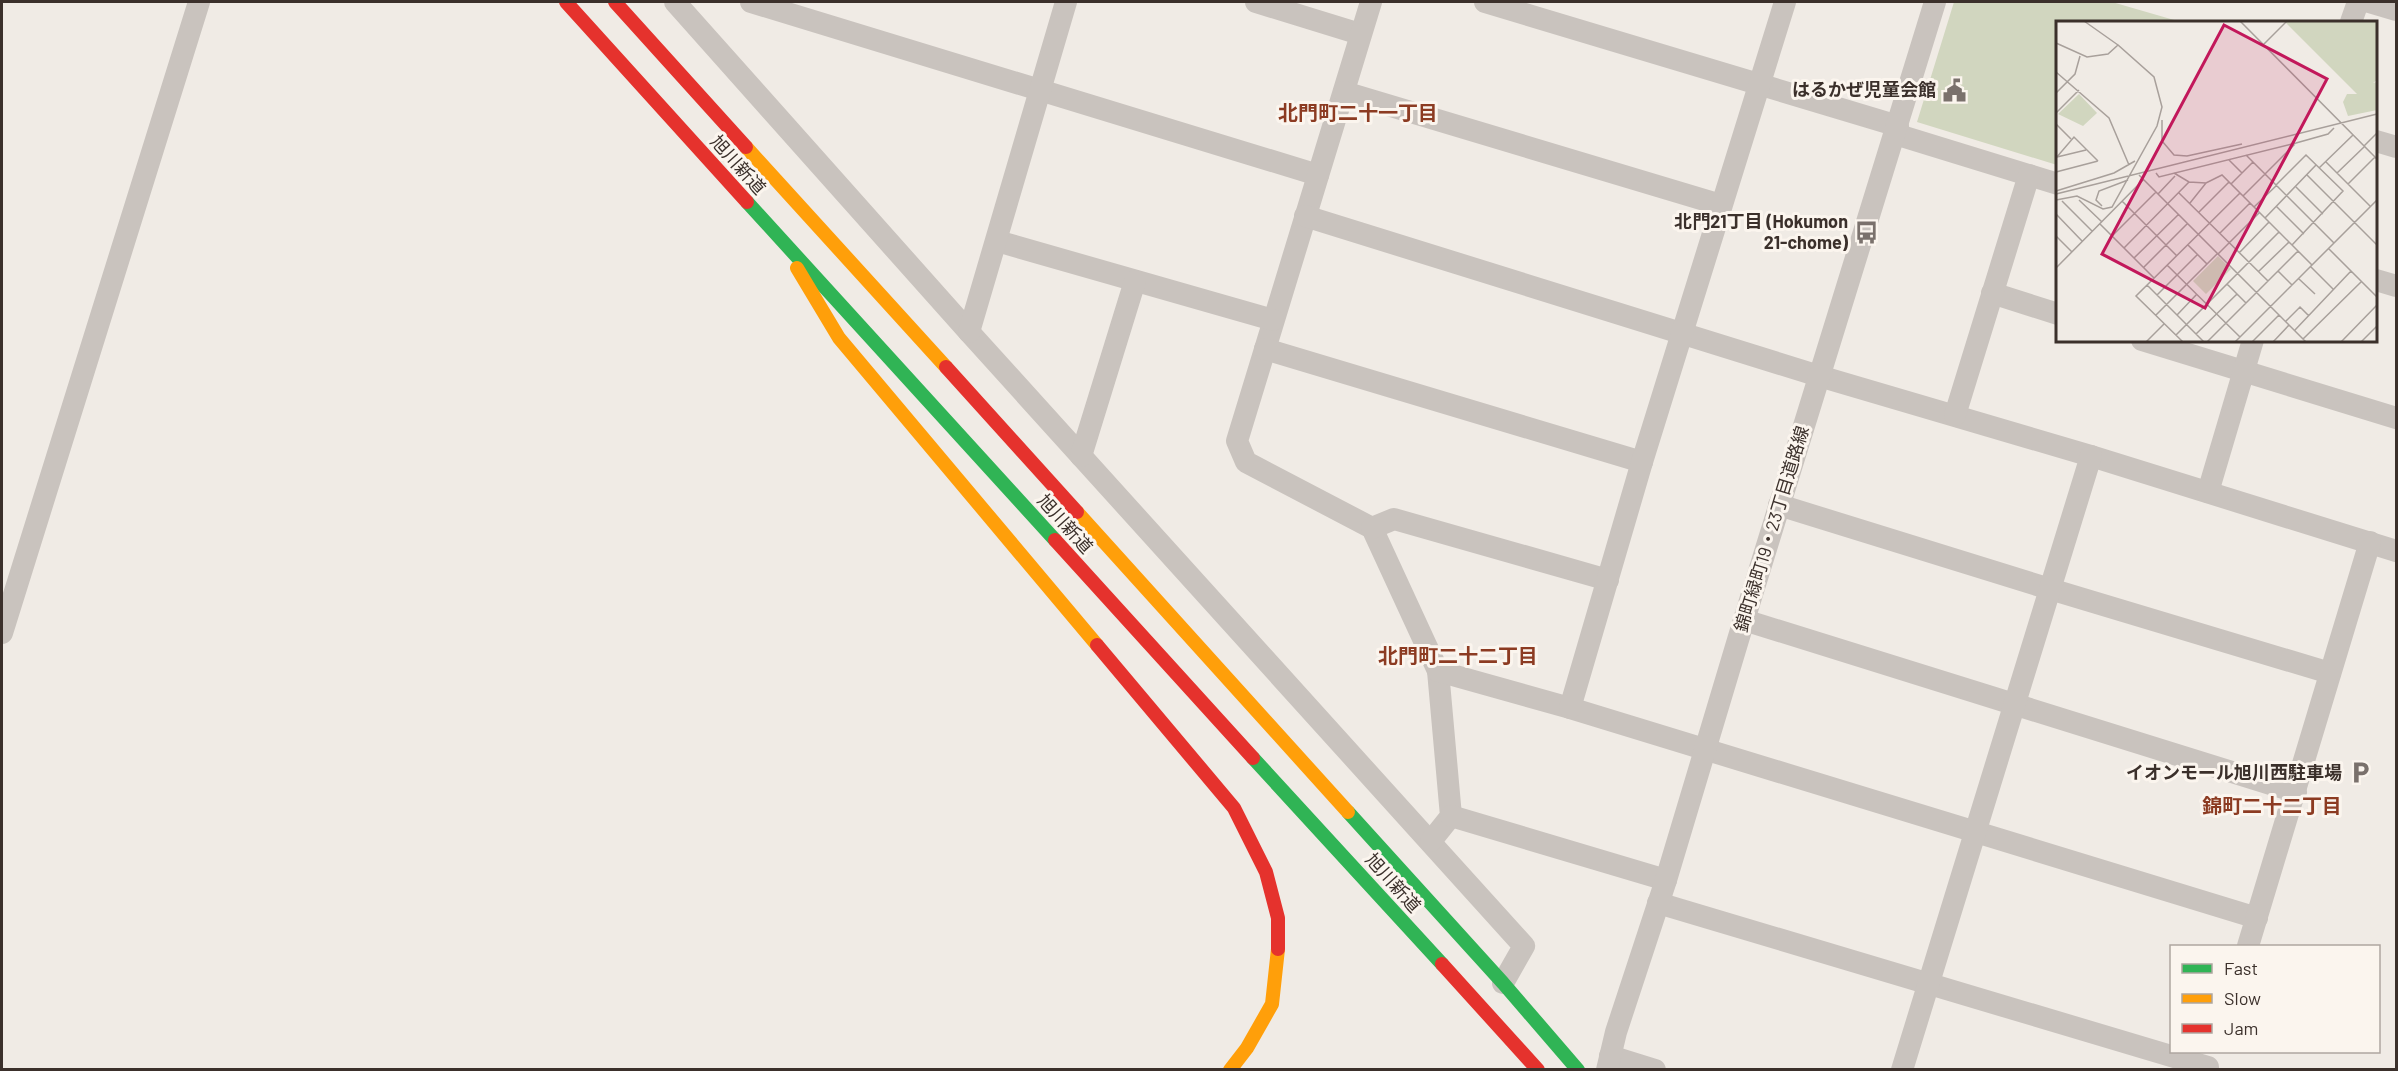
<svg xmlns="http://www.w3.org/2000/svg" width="2398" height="1071" font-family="Barlow,'Noto Sans JP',sans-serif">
<rect width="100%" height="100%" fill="#f0ebe5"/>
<polygon fill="#d1d6bf" points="1954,2 2112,2 2181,22 2058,22 2057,165 1917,122"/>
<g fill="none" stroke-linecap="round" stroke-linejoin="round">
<g stroke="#c9c3be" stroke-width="22">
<polyline points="675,2 969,332 1524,946 1503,983"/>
<polyline points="751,2 1318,175"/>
<polyline points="1256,2 1360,34"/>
<polyline points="1371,2 1237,441 1246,462 1372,528 1438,671 1451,816 1431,841"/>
<polyline points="1485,2 1898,126"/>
<polyline points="2369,2 2396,10"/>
<polyline points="2351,22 2358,2"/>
<polyline points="1344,92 1721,205"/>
<polyline points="1895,134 2058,184"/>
<polyline points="2376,141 2396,147"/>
<polyline points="1305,216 1819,376 2091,456 2396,551"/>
<polyline points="997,241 1273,320"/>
<polyline points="2376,280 2396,286"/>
<polyline points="1992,293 2058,314"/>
<polyline points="969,332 1066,2"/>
<polyline points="2142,340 2396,418"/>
<polyline points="1265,349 1642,462"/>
<polyline points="1955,415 2029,175"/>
<polyline points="1081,456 1135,281"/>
<polyline points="2208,492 2253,340"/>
<polyline points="1779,505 2050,589 2330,673"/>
<polyline points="1372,528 1394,519 1608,580"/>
<polyline points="1744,620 2296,792"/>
<polyline points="2,633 199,2"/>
<polyline points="1438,671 1570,708 2257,918"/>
<polyline points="1570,708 1642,462 1785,2"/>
<polyline points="1451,816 1666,880"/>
<polyline points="1658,903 2208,1067"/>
<polyline points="2248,946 2370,542"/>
<polyline points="1610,1056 1655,1070"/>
<polyline points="1607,1070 1616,1032 1666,880 1744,620 1935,2"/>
<polyline points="1902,1070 2091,456"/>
</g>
<g stroke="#30b455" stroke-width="14">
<polyline points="747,202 1055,540"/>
<polyline points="1253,758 1442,964"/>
<polyline points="1348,812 1503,983 1578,1070"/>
</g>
<g stroke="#ff9f0a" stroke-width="14">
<polyline points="746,147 946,367"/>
<polyline points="797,268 839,338 1097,645"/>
<polyline points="1077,512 1348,812"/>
<polyline points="1230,1070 1247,1048 1272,1004 1278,949"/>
</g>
<g stroke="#e5322d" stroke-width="14">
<polyline points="566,2 747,202"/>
<polyline points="615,2 746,147"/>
<polyline points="946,367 1077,512"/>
<polyline points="1055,540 1253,758"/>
<polyline points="1097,645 1234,808 1266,872 1278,918 1278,949"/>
<polyline points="1442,964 1538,1070"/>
</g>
</g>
<defs>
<symbol id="civic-bare" viewBox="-9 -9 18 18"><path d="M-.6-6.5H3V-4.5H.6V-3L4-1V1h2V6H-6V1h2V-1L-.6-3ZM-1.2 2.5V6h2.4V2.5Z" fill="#7a716c" stroke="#fbf5ee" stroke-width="2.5" paint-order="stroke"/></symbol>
<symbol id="bus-bare" viewBox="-9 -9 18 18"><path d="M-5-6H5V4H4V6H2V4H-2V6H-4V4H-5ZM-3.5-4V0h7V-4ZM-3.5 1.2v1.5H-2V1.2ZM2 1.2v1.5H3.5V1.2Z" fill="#7a716c" stroke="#fbf5ee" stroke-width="2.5" paint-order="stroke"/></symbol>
<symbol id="parking-bare" viewBox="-9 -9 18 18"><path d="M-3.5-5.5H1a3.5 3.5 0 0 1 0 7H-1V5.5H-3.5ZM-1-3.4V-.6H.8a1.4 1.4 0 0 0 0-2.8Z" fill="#7a716c" stroke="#fbf5ee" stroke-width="2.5" paint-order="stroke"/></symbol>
</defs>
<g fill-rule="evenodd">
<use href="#civic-bare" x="1938" y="74" width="33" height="33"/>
<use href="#bus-bare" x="1850" y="216" width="33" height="33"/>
<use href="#parking-bare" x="2344" y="756" width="33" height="33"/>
</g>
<g text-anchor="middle" stroke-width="6" stroke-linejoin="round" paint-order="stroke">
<g font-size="18" font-weight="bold" fill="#3b302b" stroke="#fbf5ee" text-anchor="end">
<text x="1936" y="96">はるかぜ児童会館</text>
<text x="1848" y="228">北門21丁目 (Hokumon<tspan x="1848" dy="21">21-chome)</tspan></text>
<text x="2342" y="779">イオンモール旭川西駐車場</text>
</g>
<g font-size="18" fill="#3b302b" stroke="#fbf5ee">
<text transform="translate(738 165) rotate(48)" y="6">旭川新道</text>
<text transform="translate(1065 524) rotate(48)" y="6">旭川新道</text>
<text transform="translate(1772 529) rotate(-73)" y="6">錦町緑町19・23丁目道路線</text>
<text transform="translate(1393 883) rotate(48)" y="6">旭川新道</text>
</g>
<g font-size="20" font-weight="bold" fill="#8c3b22" stroke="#fbf5ee">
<text x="1358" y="120">北門町二十一丁目</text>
<text x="1458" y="663">北門町二十二丁目</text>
<text x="2272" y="813">錦町二十二丁目</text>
</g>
</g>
<g transform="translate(2056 21)">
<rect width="321" height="321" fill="#f0ebe5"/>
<path d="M228 0H321V59L317 62 321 61V89L292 95 287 81 291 73H301ZM23 73 41 92 27 105 2 93ZM162 235 175 248 150 273 137 260Z" fill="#d1d6bf"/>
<path fill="none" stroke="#a8a09b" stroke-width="1.5" d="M28 0 62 24M184 0 321 138M0 22 31 36 52 33 62 24 98 56 106 86 101 105 56 186 47 188 21 175 0 179M207 24 231 0M0 51 53 97 73 144M0 72 19 53 24 35M0 92 23 69M106 99V120L118 134 131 135 186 123M0 103 15 118M308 125 321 112M190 134 278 222M1 136 30 129M0 137 18 116 42 140M173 139 186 152M270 141 314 185M263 147 297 114M0 151 42 140M100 152 103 156 240 122 272 113 278 107M118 152 133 161 150 162 166 154 256 244M281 152 308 126M83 154 250 321M251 154 321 224M175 163 197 141M292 163 319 136M220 164 250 134 287 170 236 224M240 166 267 193M0 170 58 152 79 140M123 172 212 260M0 173 321 93M102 173 119 155M187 175 239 123M23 179 46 201M6 180 36 210M66 180 121 235M134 182 150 162M46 185 40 179 43 170 72 159M220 185 248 213M198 186 221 164M143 191 173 161M0 193 26 220M209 197 260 144M44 203 98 257M164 212 194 182M0 215 16 231M56 215 100 171M132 224 151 243M68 227 133 161M273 228 321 276M183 232 213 201M162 233 203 192M78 237 123 193M111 244 184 316M88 246 132 202M255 246 277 268M0 247 88 158M222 250 236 264M202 251 233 221M243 258 259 273M171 263 190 282M91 264 148 321M101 274 141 234M100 294 162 232M121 294 141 273M230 300 244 286 253 295M239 309 295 250M140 313 181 273M120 314 223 211M247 318 305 261M90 321 108 303M127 321 80 275 184 172M151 321 242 230M179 321 321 179M196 321 223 294M217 321 233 304M285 321 321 284M305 321 321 305"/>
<path fill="#c2185b" fill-opacity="0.15" stroke="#c2185b" stroke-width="3" d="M168 4 271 58 149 287 46 233Z"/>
<rect width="321" height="321" fill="none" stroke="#3b302b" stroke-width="3"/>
</g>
<rect width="2398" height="1071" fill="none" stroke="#3b302b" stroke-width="6"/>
<rect x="2170" y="945" width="210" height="108" fill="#fbf5ee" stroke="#aea6a0" stroke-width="1.5"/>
<rect x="2182" y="964" width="30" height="9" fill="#30b455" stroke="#aea6a0" stroke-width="1.5"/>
<text x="2224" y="975" font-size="18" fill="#3b302b">Fast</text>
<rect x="2182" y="994" width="30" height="9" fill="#ff9f0a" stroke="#aea6a0" stroke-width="1.5"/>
<text x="2224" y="1005" font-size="18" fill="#3b302b">Slow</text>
<rect x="2182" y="1024" width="30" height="9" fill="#e5322d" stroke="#aea6a0" stroke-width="1.5"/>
<text x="2224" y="1035" font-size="18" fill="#3b302b">Jam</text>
</svg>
